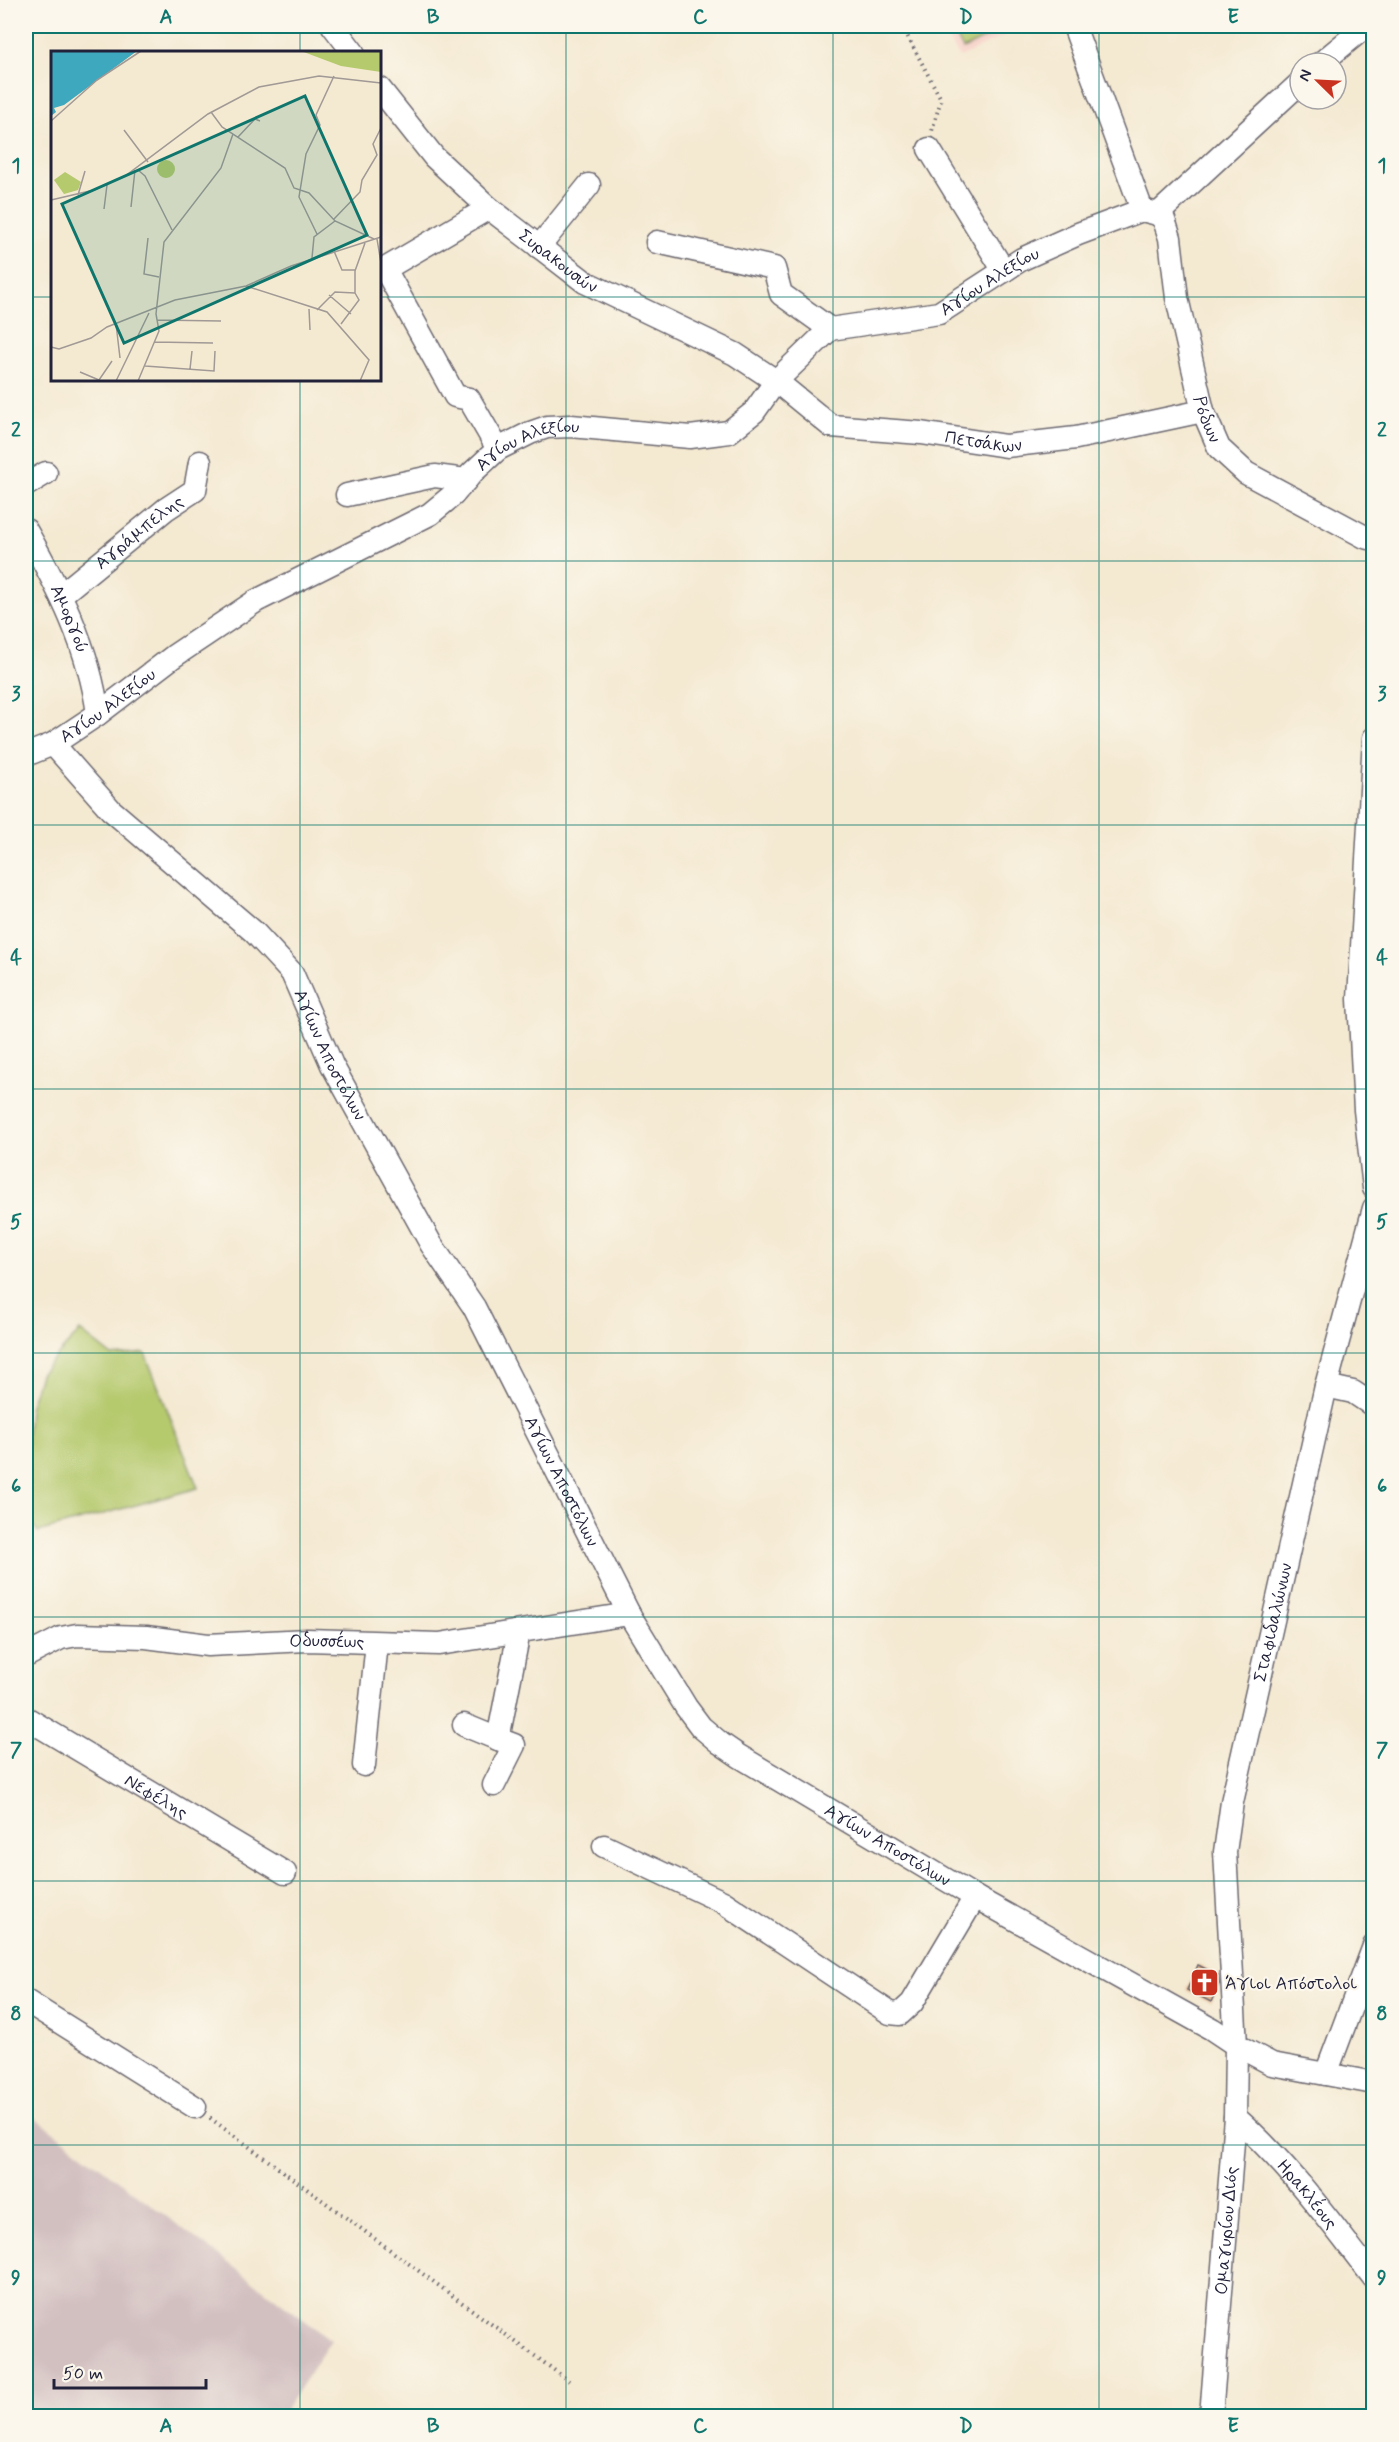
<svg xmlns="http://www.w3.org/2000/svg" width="1399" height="2442" font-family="Mynerve,sans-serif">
<rect width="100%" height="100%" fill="#fbf7ec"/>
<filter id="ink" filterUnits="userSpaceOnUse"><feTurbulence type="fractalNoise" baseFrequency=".0167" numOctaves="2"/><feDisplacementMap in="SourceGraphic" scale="12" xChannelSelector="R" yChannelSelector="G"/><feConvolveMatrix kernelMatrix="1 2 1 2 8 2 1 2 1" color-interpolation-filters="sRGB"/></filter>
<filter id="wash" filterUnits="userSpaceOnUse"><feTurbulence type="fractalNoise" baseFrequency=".008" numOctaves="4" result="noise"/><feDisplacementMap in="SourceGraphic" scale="24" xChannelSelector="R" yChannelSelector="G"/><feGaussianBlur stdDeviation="1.35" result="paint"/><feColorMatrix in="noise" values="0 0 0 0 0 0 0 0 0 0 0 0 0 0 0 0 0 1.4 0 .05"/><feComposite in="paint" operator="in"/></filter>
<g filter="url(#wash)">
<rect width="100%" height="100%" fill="#f4e9d1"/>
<polygon fill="#f7d1c8" points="938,26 1024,26 960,57"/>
<polygon fill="#d2bfc0" points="34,2117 331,2340 281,2416 26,2416 26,2175"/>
<g fill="#b5c96d" stroke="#6c7654" stroke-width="1.5">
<polygon points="951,26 1009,26 963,49"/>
<polygon points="80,1331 112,1356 145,1353 198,1488 38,1532 26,1516 26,1452 29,1409 40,1374"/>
</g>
<g id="blocks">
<polygon fill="#dca26f" points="1198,1965 1218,1975 1219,1984 1211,2002 1187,1990"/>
</g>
</g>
<g filter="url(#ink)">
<use href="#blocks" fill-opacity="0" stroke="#6c6870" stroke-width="1.5"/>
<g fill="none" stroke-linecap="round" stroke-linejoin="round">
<defs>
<g id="minor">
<polyline points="333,26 353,52"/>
<polyline points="1074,26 1142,210"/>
<polyline points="1321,63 1366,26"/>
<path id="s1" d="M380 89 434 157 489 208 585 282 735 354 776 381 831 426 921 433 1006 446 1076 438 1203 411"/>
<polyline points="929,149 1004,271"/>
<polyline points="489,208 385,269 455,396 469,399 498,449"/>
<path id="s2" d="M1158 214 1164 220 1170 238 1177 298 1203 411 1219 448 1246 473 1365 537 1374 539"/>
<polyline points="1158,214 1300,83"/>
<polyline points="657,242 774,268 781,294 830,329"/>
<polyline points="539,247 589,185"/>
<polyline points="26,485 46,473"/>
<polyline points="347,495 435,476 466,480"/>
<path id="s3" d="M26 530C59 589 89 647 98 714"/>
<path id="s4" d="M62 594 166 509 195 490 200 462"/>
<polyline points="1374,738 1359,999 1365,1110 1374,1188"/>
<path id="s5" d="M53 744 111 810 254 932 292 973 332 1065 431 1244 474 1307 629 1614 686 1707 701 1727 720 1743 739 1756 975 1897 1212 2029 1236 2045 1272 2064 1374 2083"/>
<path id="s6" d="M26 755 53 744 98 714 174 656 256 601 430 514 453 495 472 473 498 449 530 433 547 427 571 426 690 437 729 432 754 412 776 381 830 329 939 313 1022 259 1078 234 1142 210 1158 214"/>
<polyline points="1326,1386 1353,1392 1374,1406"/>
<path id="s7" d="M26 1656 61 1638 77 1635 146 1637 208 1645 307 1640 439 1644 629 1614"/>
<path id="s8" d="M26 1718 285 1873"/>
<polyline points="464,1725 498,1739 519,1632"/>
<polyline points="364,1765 377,1643"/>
<polyline points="494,1785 514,1745 498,1739"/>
<polyline points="604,1846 723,1902 890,2013 900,2014 912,2003 975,1897"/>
<polyline points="26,2001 195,2107"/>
<polyline points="1326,2074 1374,1946"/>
<path id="s9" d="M1235 2117C1289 2164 1330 2222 1374 2278"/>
<path id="s10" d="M1211 2416 1235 2117 1236 2045 1225 1852 1232 1802 1326 1386 1374 1208"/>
</g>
</defs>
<use href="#minor" stroke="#6c6870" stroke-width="25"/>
<g stroke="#6c6870" stroke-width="4" stroke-dasharray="1.5 4.5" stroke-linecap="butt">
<polyline points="902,26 941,99 932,131"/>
<polyline points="210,2118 569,2381"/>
</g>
<use href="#minor" stroke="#fff" stroke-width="22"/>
</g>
</g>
<path fill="none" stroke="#0f766e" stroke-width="1.5" stroke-opacity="0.55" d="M300 26V52M566 26V2416M833 26V2416M1099 26V2416M26 297H52M380 297H1374M300 380V2416M26 561H1374M26 825H1374M26 1089H1374M26 1353H1374M26 1617H1374M26 1881H1374M26 2145H1374"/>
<defs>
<symbol id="church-square" viewBox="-11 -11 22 22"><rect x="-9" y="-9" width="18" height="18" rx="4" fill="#c8321e" stroke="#fbf7ec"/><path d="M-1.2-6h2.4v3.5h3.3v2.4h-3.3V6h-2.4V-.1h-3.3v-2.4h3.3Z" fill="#fff"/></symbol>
</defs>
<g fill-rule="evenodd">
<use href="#church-square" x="1188" y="1966" width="33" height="33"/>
</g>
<g text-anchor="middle" stroke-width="4.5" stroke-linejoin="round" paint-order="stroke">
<g font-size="18" fill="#22223b" stroke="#fbf7ec">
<text dy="6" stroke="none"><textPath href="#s1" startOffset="249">Συρακουσών</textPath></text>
<text dy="6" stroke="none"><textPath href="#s6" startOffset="1118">Αγίου Αλεξίου</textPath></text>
<text dy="6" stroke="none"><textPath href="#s2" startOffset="213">Ρόδων</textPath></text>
<text dy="6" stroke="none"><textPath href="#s1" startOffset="723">Πετσάκων</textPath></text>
<text dy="6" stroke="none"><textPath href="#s6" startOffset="596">Αγίου Αλεξίου</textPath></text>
<text dy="6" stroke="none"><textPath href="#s4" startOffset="99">Αγράμπελης</textPath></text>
<text dy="6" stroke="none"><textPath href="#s3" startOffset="99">Αμοργού</textPath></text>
<text dy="6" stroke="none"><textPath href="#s6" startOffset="96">Αγίου Αλεξίου</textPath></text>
<text dy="6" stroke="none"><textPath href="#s5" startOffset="422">Αγίων Αποστόλων</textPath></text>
<text dy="6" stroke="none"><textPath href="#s5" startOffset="908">Αγίων Αποστόλων</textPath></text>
<text dy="6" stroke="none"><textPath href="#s10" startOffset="800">Σταφιδαλώνων</textPath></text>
<text dy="6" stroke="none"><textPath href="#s7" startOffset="306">Οδυσσέως</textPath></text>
<text dy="6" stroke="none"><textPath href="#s8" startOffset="152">Νεφέλης</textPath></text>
<text dy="6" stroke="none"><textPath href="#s5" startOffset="1412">Αγίων Αποστόλων</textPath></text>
<text dy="6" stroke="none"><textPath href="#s9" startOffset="106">Ηρακλέους</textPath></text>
<text dy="6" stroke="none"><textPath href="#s10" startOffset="186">Ομαγυρίου Διός</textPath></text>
</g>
<g font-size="18" fill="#22223b" stroke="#fbf7ec" text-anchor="start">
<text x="1225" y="1989">Άγιοι Απόστολοι</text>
</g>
</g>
<g transform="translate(51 51)">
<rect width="330" height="330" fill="#f4e9d1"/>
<path d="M106 118a9 9 0 1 1 18 0a9 9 0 1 1-18 0ZM14 121 30 131 27 139 13 143 3 129Z" fill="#b5c96d"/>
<path d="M250 0H330V21L290 15Z" fill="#b5c96d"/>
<path d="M0 0H86L13 54 3 57 5 61 0 65Z" fill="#3ea8be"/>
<path fill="none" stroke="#a09995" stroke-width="1.5" d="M160 61 171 76 234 117 243 137 258 142 284 170 323 188M0 70 46 29 90 0M73 79 97 111M187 86 204 68 209 70M87 119 94 125 121 179M27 144 34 120M0 149 43 139 74 125 157 63 208 36 268 25 330 32M80 156 84 119M53 158 56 134M283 168 309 141 311 129 326 104 322 93 330 77M266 183 248 146 255 103 269 74 265 64 283 25M97 187 93 223 108 226M326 188 330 212M283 200 291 219H305M261 207 263 186 284 170M195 235 276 261 318 309 309 330M304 242V220L314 192M278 244 300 263M258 258 259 279M266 259 284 241 304 242M106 269 170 270M65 273 69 307M290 273 308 249 304 242M103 291 162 292M0 296 8 298 40 287 56 276 124 249 195 235 240 215 330 186M94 315 163 320 164 300M139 318 141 300M29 321 48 329 61 310M65 330 98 262M87 330 108 280 105 263 113 191 170 117 182 83"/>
<path fill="#0f766e" fill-opacity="0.15" stroke="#0f766e" stroke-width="3" d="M254 45 316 184 73 292 11 153Z"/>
<rect width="330" height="330" fill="none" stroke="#22223b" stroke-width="3"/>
</g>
<rect width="1399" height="2442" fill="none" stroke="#fbf7ec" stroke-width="66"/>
<g transform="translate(1318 81) rotate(294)"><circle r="28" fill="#fbf7ec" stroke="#a4a2a5" stroke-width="1.5"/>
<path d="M0-4.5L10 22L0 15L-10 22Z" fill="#c8321e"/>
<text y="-9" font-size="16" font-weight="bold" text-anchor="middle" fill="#22223b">N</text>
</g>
<path d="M54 2379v9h152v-9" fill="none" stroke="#22223b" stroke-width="3"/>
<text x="63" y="2379" font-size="18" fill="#22223b" stroke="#fbf7ec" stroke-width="4.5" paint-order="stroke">50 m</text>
<rect x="33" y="33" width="1333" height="2376" fill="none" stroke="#0f766e" stroke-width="2"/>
<g font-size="20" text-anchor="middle" font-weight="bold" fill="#0f766e">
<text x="166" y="23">A</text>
<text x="433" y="23">B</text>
<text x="700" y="23">C</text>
<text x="966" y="23">D</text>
<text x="1233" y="23">E</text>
<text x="16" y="172">1</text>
<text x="1382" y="172">1</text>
<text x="16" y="436">2</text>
<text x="1382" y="436">2</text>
<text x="16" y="700">3</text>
<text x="1382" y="700">3</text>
<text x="16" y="964">4</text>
<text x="1382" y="964">4</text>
<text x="16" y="1228">5</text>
<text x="1382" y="1228">5</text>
<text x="16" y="1492">6</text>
<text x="1382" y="1492">6</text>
<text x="16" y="1756">7</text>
<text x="1382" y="1756">7</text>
<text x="16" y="2020">8</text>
<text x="1382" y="2020">8</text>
<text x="16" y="2284">9</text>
<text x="1382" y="2284">9</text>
<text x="166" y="2432">A</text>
<text x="433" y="2432">B</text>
<text x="700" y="2432">C</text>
<text x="966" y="2432">D</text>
<text x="1233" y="2432">E</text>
</g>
</svg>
